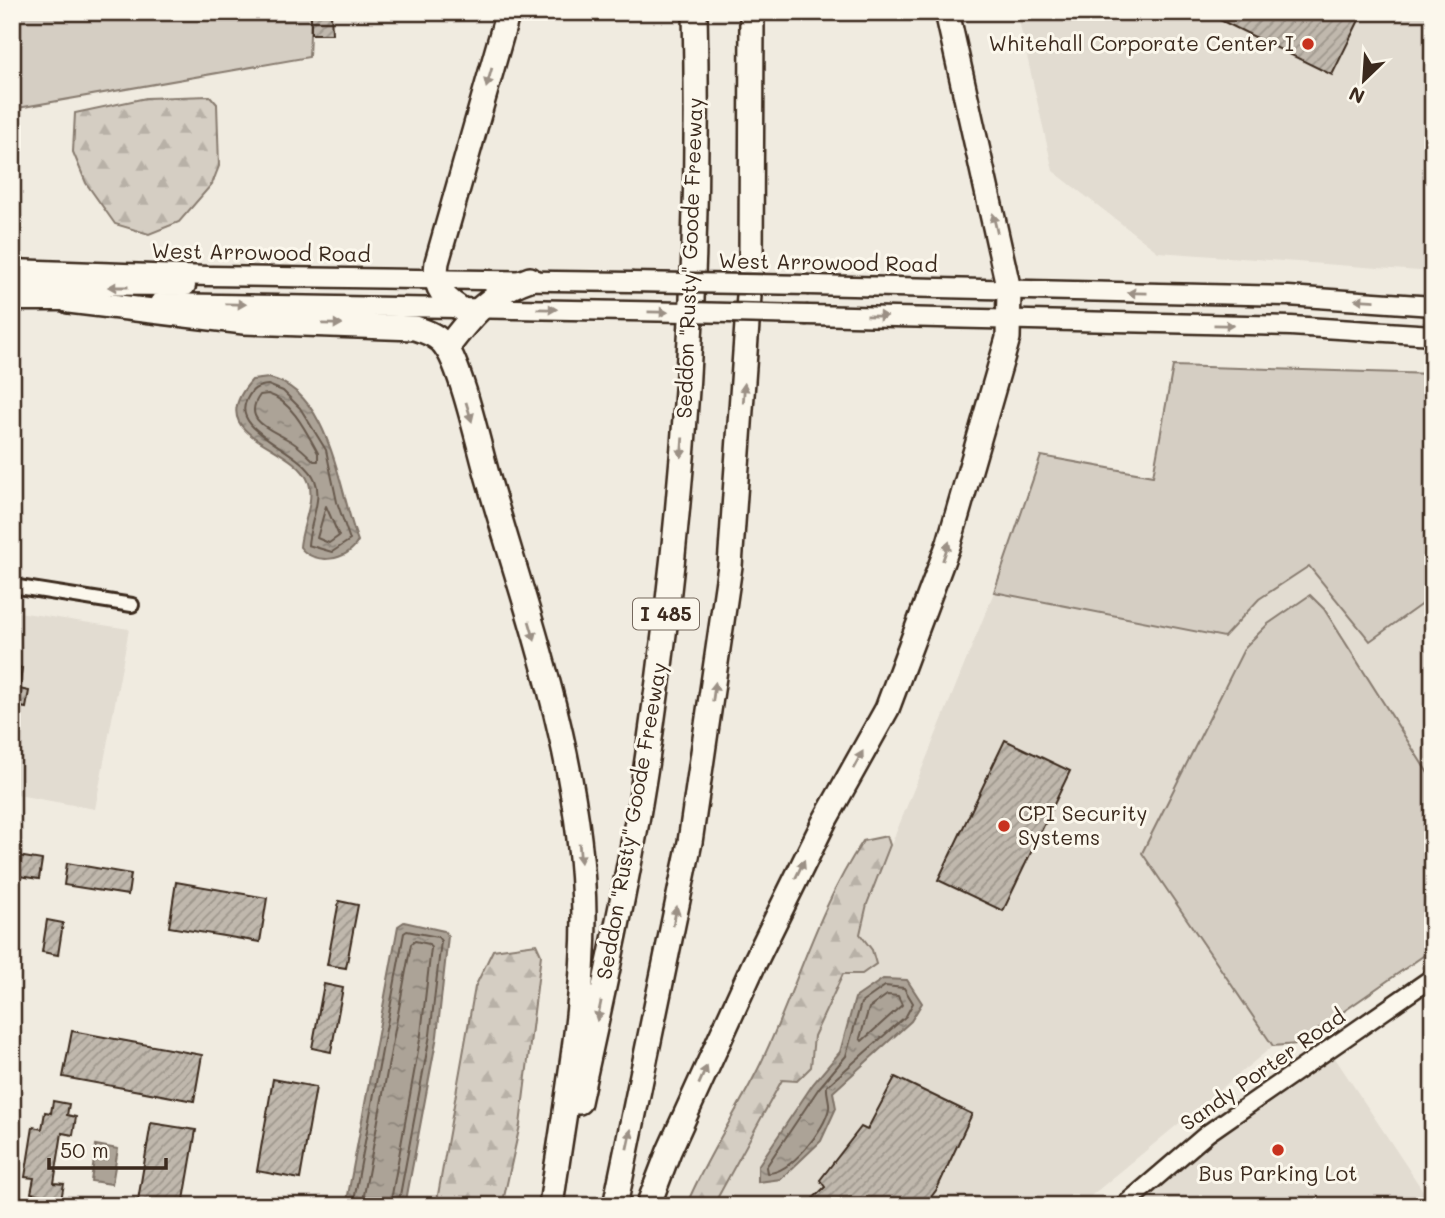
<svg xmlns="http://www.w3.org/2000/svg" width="1445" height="1218" font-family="Mali,sans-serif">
<defs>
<pattern id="forest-firs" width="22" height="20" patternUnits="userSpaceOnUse" patternTransform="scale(1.75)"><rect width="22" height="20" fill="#d5cec3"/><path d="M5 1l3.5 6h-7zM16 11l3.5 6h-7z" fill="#b8b1a7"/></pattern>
<pattern id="water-ripples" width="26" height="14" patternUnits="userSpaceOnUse" patternTransform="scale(1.75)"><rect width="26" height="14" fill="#aca397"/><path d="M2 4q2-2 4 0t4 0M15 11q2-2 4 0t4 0" fill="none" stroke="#8d857b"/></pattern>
<pattern id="building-hatch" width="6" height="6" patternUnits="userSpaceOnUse" patternTransform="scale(1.75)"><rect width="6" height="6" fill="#c0b8ad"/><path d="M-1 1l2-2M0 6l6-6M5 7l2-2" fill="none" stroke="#9d968c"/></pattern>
</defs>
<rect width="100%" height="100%" fill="#f0ebe0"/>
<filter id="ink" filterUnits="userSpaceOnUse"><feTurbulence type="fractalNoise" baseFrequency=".0143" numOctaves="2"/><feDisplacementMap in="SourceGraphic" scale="14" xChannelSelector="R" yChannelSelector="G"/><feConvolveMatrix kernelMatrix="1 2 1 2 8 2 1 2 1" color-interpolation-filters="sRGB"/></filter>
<g filter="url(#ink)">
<g fill="#e2dcd1">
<polygon points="1017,12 1433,12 1433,272 1158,252 1053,171"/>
<polygon points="1309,566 1370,641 1433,596 1433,781 1324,609 1310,595 1142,853 1273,1046 1092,1195 1084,1206 713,1206 782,1079 811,1067 814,1036 843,974 862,974 872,950 860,934 867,904 994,592 1224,637 1259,599"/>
<polygon points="12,611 129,629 95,809 12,794"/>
<polygon points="1333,1055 1433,1206 1136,1206 1168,1173"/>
</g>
<g fill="#d5cec3" stroke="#887c70" stroke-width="2">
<polygon points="12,12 311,12 309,57 12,109"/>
<polygon points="1173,366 1433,374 1433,596 1370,641 1309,566 1259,599 1224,637 994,592 1041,456 1153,476"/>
<polygon points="1310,595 1324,609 1433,781 1433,949 1297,1044 1273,1046 1142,853 1245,647 1268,624"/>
</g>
<g fill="url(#forest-firs)" stroke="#887c70" stroke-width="2">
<polygon points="210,96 217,104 219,166 212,184 179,222 149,234 115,224 86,183 73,152 75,113 146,98"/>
<path d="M887 836 890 845 867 904 860 934 872 950 876 964 862 974H843L814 1036 811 1067 797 1081 782 1080 713 1206H686C706 1158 735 1115 758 1069 795 994 816 911 863 841Z"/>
<polygon points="536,944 541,955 520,1125 502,1206 436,1206 475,987 493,950"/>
</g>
<g fill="url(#water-ripples)" stroke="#7f7367" stroke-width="2">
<path d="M269 378C331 391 339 493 358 541 348 561 314 566 300 547 301 528 315 501 309 483 295 442 199 439 252 380Z"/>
<polygon points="404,922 444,931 448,936 437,1036 405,1206 346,1206 398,926"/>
<polygon points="883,979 907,980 922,1003 911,1021 833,1092 836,1108 821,1141 781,1179 758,1182 758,1166 813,1084 840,1052 855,998"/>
<polygon points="96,1145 118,1149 112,1184 91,1181"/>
</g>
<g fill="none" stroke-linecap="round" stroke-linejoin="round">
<g stroke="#685a4e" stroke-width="2">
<path d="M268 385 283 391 300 408 326 450 337 502 350 540 332 552 308 545C309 525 323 499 315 480 303 449 229 432 247 399 252 389 257 386 268 385Z"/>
<path d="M268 394C292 401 307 433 318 453V461H314C307 454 300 447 292 442 274 430 240 422 260 395Z"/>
<polygon points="326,506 339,536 329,543 317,538"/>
<path d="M885 986 904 988 913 1003 906 1016 827 1086C826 1093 830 1101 829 1108 825 1130 790 1174 767 1173L766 1167 819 1088 846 1056 861 1003Z"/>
<polygon points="887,995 898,996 902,1005 862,1041 860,1038 869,1008"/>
<polyline points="353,1206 404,933 407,931 438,937 441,941 430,1035 398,1206"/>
<polyline points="362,1206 411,944 415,941 429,944 431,948 421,1034 390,1206"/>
</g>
</g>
<g fill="url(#building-hatch)" stroke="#3b2a1e" stroke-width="2">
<polygon points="311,12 331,12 332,34 311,34"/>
<polygon points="1204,12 1363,12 1332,75"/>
<polygon points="12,666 22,668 19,689 29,691 26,708 16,706 12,731"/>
<polygon points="1005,740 1070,771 1003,911 938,880"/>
<polygon points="12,855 42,860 39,879 12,875"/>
<polygon points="67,863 131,874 128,895 64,885"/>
<polygon points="176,882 267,898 260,942 169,927"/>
<polygon points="339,901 358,905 346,968 327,965"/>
<polygon points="47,920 63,923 58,955 42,952"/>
<polygon points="324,984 343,988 331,1052 312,1048"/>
<polygon points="72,1031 202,1055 194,1101 63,1077"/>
<polygon points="895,1077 972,1114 937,1189 926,1204 929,1206 805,1206 825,1187 820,1180 861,1127 867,1130"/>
<polygon points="273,1079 316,1087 300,1179 257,1171"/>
<polygon points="53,1101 69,1104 67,1115 76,1117 73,1135 62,1133 54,1183 64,1184 60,1205 42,1202 43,1195 31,1193 34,1178 25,1177 33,1127 42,1129 45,1112 51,1113"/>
<polygon points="151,1123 196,1130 183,1206 137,1206"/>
</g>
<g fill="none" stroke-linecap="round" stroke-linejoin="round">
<defs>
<polyline id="minor" points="12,586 132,605"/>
<polyline id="tertiary" points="1123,1206 1208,1133 1433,977"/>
<g id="secondary">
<polyline points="12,269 208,276 631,282"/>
<polyline points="12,285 186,286"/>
<polyline points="809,285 1288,296 1433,306"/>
<polyline points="12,301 82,301"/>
<polyline points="159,303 687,312"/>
<polyline points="808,315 1291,326 1433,335"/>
</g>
<g id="motorway">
<path d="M69 301 244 322 415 328C427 332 439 336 446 347 462 369 479 447 488 478 529 620 583 766 584 916 584 1013 564 1110 551 1206"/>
<path d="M458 307C439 295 434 283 437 262L508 12"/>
<path d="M447 348C471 316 491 292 530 279"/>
<path d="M579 1102C605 982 633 861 650 739 685 499 701 255 695 12"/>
<polyline points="615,1206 690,842 730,566 751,267 752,12"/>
<polyline points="648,1206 669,1151 754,964 825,820 887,709 949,543 1008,338 1009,290 947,12"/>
</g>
</defs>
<use href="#minor" stroke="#3b2a1e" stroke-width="18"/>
<use href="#tertiary" stroke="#3b2a1e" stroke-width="21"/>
<use href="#secondary" stroke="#3b2a1e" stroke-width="23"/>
<use href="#motorway" stroke="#3b2a1e" stroke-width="28"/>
<use href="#minor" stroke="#fbf7ec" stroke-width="12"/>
<use href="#tertiary" stroke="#fbf7ec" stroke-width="16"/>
<use href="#secondary" stroke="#fbf7ec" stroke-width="18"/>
<use href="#motorway" stroke="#fbf7ec" stroke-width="23"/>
<defs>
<g id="secondary-bridge">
<polyline points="631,282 809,285"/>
<polyline points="687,312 808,315"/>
</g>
</defs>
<use href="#secondary-bridge" stroke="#3b2a1e" stroke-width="23" stroke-linecap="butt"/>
<use href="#secondary-bridge" stroke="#fbf7ec" stroke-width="18"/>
</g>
<defs><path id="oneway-solid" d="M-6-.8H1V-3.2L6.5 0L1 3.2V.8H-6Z" transform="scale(1.75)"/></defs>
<g fill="#9b9085">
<use href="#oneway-solid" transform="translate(489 78) rotate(106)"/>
<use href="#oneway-solid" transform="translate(995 223) rotate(-103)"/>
<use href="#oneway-solid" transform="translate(118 287) rotate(-180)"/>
<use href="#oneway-solid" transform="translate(1137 293) rotate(-179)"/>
<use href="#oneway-solid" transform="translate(1365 300) rotate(-177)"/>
<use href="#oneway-solid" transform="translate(236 304) rotate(1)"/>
<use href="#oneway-solid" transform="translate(547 309) rotate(1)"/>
<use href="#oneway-solid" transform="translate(658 312) rotate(1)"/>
<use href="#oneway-solid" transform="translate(877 316) rotate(1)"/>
<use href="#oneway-solid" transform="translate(332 324) rotate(1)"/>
<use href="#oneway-solid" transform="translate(1224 325) rotate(1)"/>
<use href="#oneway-solid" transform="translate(744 393) rotate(-86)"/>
<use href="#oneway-solid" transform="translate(469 412) rotate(73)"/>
<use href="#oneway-solid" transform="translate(682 448) rotate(94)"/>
<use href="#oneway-solid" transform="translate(946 551) rotate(-71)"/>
<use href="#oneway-solid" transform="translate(532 631) rotate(74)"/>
<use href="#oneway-solid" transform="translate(714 692) rotate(-82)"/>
<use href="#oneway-solid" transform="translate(858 760) rotate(-61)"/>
<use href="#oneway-solid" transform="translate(580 853) rotate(85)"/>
<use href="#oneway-solid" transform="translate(800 869) rotate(-64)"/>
<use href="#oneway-solid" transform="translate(675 916) rotate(-79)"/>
<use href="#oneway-solid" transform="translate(599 1011) rotate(102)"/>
<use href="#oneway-solid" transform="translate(703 1075) rotate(-66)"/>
<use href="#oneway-solid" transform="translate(629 1139) rotate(-78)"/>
</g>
</g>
<g fill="#c8321e" stroke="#fbf7ec" stroke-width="2.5">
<circle cx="1308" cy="44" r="7"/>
<circle cx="1004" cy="826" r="7"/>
<circle cx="1278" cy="1150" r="7"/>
</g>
<g text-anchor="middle" stroke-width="6" stroke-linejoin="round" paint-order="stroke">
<rect fill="#fbf7ec" stroke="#75685c" stroke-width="2" x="633" y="598.5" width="66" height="31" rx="5"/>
<g font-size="19" font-weight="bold" fill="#3b2a1e">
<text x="666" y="621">I 485</text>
</g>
<g font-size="21" fill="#3b2a1e" stroke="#fbf7ec" text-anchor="end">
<text x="1294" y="51">Whitehall Corporate Center I</text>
<text x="1018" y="821" text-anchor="start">CPI Security<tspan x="1018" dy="24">Systems</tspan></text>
<text x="1278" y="1181" text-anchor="middle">Bus Parking Lot</text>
</g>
<g font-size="21" fill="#3b2a1e" stroke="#fbf7ec">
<text transform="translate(261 253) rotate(1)" y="7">West Arrowood Road</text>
<text transform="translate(690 258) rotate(-88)" y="7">Seddon "Rusty" Goode Freeway</text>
<text transform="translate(828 263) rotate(1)" y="7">West Arrowood Road</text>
<text transform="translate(632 821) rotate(-80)" y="7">Seddon "Rusty" Goode Freeway</text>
<text transform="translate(1263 1070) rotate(-35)" y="7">Sandy Porter Road</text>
</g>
</g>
<rect width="1445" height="1218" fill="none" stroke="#fbf7ec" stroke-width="42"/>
<rect x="21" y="21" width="1403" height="1176" fill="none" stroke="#3b2a1e" stroke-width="2.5" filter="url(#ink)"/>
<g transform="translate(1364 80) rotate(205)" stroke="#fbf7ec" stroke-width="5" paint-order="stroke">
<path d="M0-5L12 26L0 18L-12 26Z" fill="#3b2a1e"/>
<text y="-10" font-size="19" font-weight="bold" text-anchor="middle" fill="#3b2a1e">N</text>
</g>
<path d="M49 1158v10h117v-10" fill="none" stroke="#3b2a1e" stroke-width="3.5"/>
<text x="60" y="1158" font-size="21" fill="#3b2a1e" stroke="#fbf7ec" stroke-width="5" paint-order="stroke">50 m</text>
</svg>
